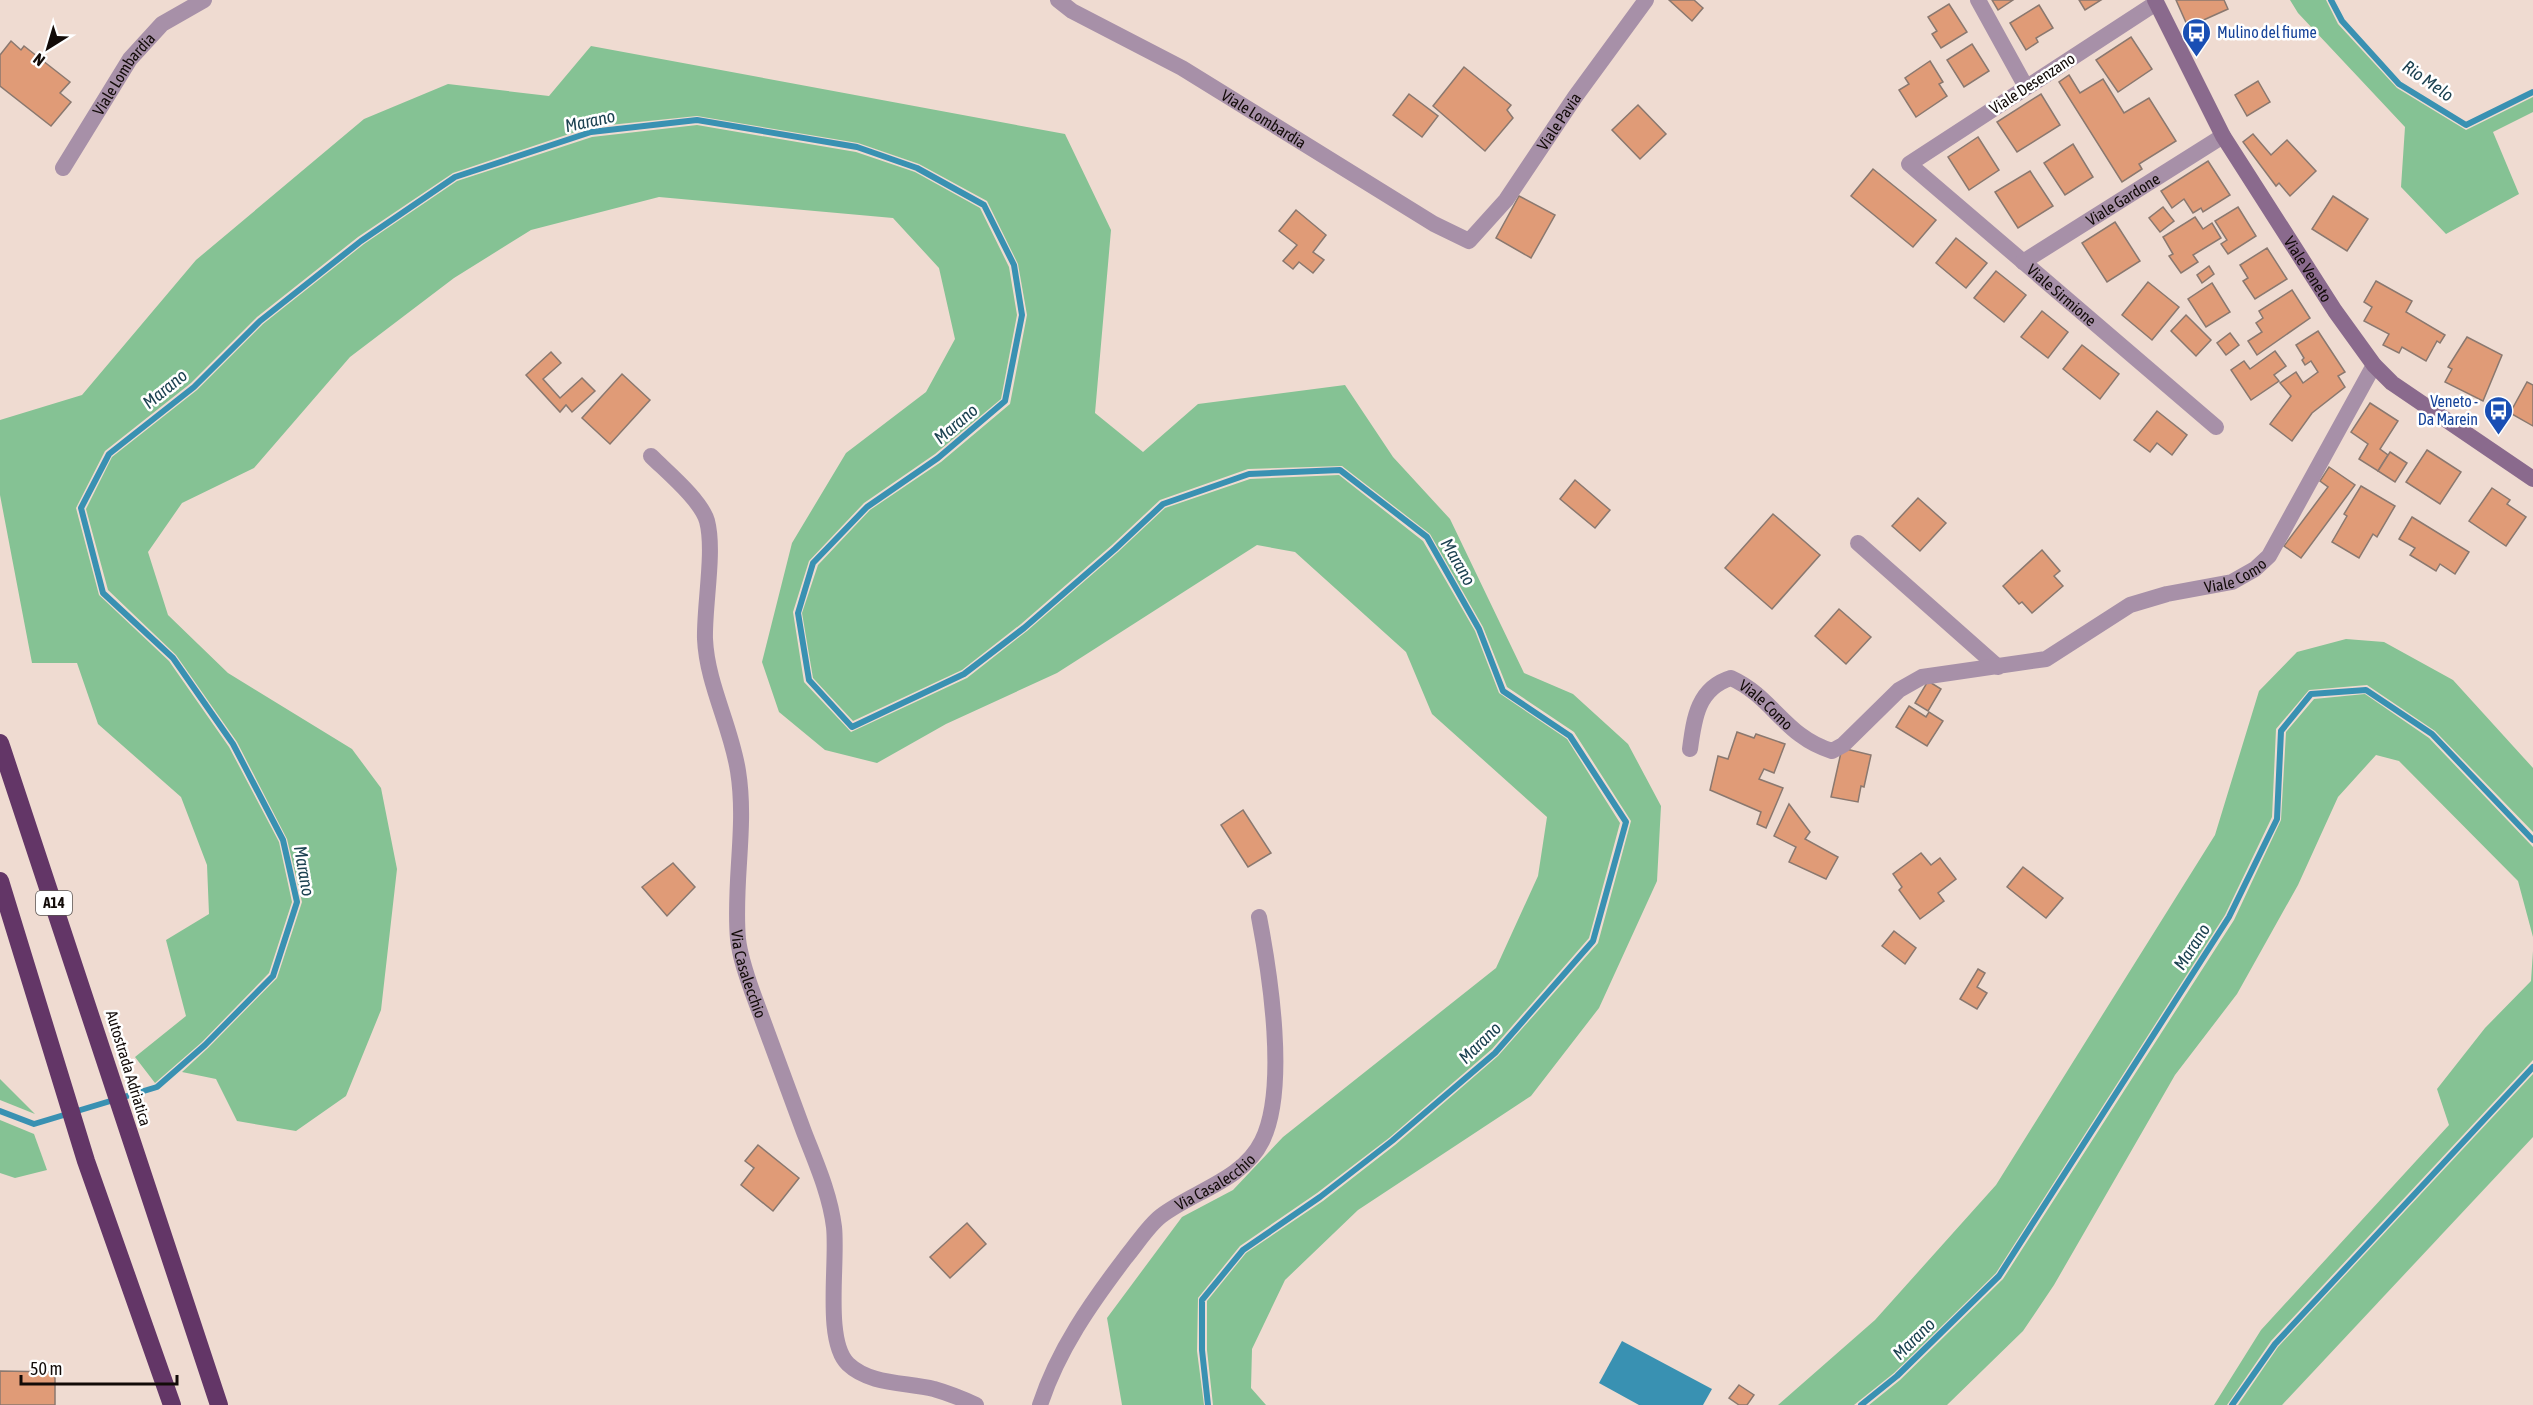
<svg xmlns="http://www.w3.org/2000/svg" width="2533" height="1405" font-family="'Asap Condensed',sans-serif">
<rect width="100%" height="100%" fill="#efdbd1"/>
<g fill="#85c294">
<polygon points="2290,0 2326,0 2338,24 2397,88 2466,130 2533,97 2533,112 2493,132 2519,194 2446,234 2401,187 2405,127 2298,13"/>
<polygon points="591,46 1065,134 1111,230 1095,413 1143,452 1198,404 1345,385 1393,457 1450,519 1524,673 1573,694 1628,744 1661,806 1657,881 1599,1008 1531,1096 1358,1210 1285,1280 1252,1349 1251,1388 1266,1405 1213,1405 1207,1350 1207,1301 1246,1253 1323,1201 1395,1145 1498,1056 1598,943 1631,821 1574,732 1507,687 1483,627 1430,534 1342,466 1248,469 1160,500 1112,545 1021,624 962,670 853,721 813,678 802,613 818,565 870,510 941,462 1010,404 1027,315 1018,264 987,201 919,164 858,143 697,116 590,127 453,173 358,237 257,317 191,383 105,451 76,508 99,595 169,661 229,747 279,842 292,902 269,973 202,1042 155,1083 135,1057 186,1016 166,940 209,914 207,865 181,797 98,724 77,663 32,663 0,495 0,420 82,395 196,260 364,119 448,84 549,96"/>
<polygon points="697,125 856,152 915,172 980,208 1009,267 1017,315 1001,399 935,454 864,503 809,561 793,612 804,682 851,732 967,678 1027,631 1118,552 1165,508 1250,479 1339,475 1423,541 1475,631 1499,693 1567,739 1620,823 1589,938 1492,1049 1389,1138 1317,1193 1240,1246 1198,1298 1197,1351 1204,1405 1122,1405 1107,1318 1182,1217 1233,1190 1283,1137 1496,968 1538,876 1547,817 1432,714 1406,652 1295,552 1257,545 1057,673 946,724 877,763 825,750 779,712 762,662 792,543 846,453 926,392 955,339 939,268 893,218 659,197 531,230 454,278 350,357 254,468 182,503 148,552 168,615 228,673 352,749 381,788 397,869 381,1010 346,1096 296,1131 237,1121 216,1079 182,1072 208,1048 277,978 302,902 287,839 237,742 176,655 108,590 86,509 112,457 197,390 263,324 364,244 457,181 592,137"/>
<polygon points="2346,639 2384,642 2453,680 2533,768 2533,832 2435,731 2367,685 2309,690 2276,729 2272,817 2225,915 1996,1273 1894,1373 1854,1405 1778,1405 1875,1320 1996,1185 2215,835 2259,691 2297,652"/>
<polygon points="2365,694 2429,738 2533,847 2533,937 2518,881 2399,761 2376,755 2338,797 2298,885 2237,994 2175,1075 2054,1285 2023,1331 1947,1405 1869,1405 1900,1380 2003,1279 2234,920 2281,820 2286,732 2314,699"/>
<polygon points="2533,951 2533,1060 2271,1341 2227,1405 2214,1405 2261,1330 2449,1125 2437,1089 2485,1028 2531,981"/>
<polygon points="2533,1074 2533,1137 2282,1405 2238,1405 2278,1347"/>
<polygon points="0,1079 35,1114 0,1100"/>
<polygon points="0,1120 34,1134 47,1170 15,1178 0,1173"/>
</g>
<polygon fill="#3991b2" points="1622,1341 1712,1389 1703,1405 1639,1405 1599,1383"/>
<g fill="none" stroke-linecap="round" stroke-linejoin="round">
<g stroke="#3991b2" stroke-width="6">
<polyline points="2331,0 2342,21 2399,84 2466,125 2533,92"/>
<polyline points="0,1111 34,1124 157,1087 205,1045 273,976 297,902 283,840 233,744 173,658 103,593 81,508 109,454 194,387 260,321 361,241 455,177 591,132 697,120 857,147 917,168 984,205 1014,265 1022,315 1005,401 938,458 867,507 813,563 798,613 809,680 852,727 964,674 1024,628 1115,549 1163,504 1249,474 1340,470 1427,537 1479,629 1503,691 1570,736 1626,822 1593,941 1495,1053 1392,1141 1320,1197 1243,1250 1202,1300 1202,1350 1208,1405"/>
<polyline points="1861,1405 1897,1376 1999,1276 2229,917 2277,819 2281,731 2311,694 2366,690 2432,734 2533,840"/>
<polyline points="2232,1405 2275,1344 2533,1067"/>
</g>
</g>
<g fill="#e09b77" stroke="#8a786f" stroke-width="1.5">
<polygon points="1669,0 1694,0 1703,8 1692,21"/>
<polygon points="1992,0 2013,0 1998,10"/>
<polygon points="2079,0 2101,0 2085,10"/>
<polygon points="2176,0 2224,0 2228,9 2188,27"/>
<polygon points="1949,4 1967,32 1941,48 1932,34 1937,31 1928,17"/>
<polygon points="2039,5 2053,28 2036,38 2038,42 2026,50 2010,23"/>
<polygon points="2131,37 2152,69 2118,92 2096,60"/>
<polygon points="11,41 21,50 24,46 70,82 60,93 71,102 51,126 0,86 0,55"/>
<polygon points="1972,44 1989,71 1964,87 1947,60"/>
<polygon points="1930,61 1943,82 1939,84 1947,96 1916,117 1899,90 1909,84 1905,78"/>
<polygon points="1464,67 1511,105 1507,110 1513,118 1485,151 1433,106"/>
<polygon points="2069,75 2080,93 2103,79 2124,113 2149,98 2176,141 2139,164 2142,169 2122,182 2059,82"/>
<polygon points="2258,81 2270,102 2247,116 2235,95"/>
<polygon points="1409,94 1438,116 1422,137 1393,115"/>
<polygon points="2041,94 2060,125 2017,152 1997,122"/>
<polygon points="1638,105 1666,134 1640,159 1612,130"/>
<polygon points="2253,134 2271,155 2287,140 2316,171 2290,196 2279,183 2276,186 2243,142"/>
<polygon points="1978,137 1999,170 1969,190 1948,157"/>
<polygon points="2073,144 2093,177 2065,195 2044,163"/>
<polygon points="2208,161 2230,195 2203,212 2201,208 2193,213 2184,199 2172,208 2161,191"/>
<polygon points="1873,169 1936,220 1913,247 1851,196"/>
<polygon points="2030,171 2053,206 2018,228 1995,192"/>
<polygon points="1519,196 1555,215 1531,258 1496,238"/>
<polygon points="2333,196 2368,219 2347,251 2312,229"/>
<polygon points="2163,207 2174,221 2160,232 2149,218"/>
<polygon points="2238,207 2256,236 2228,254 2221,244 2227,240 2215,221"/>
<polygon points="1296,210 1326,235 1313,252 1324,260 1313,273 1299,262 1293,269 1283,261 1297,245 1279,231"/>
<polygon points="2195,217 2203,229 2212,223 2221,238 2193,255 2198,262 2181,273 2169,256 2173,254 2163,237"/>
<polygon points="2115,222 2140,261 2107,282 2082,243"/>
<polygon points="1956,238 1987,263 1966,288 1936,263"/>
<polygon points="2267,248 2287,279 2255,299 2243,281 2248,278 2240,265"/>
<polygon points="2209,266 2214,274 2202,283 2197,275"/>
<polygon points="1996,271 2026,295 2004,322 1974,298"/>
<polygon points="2376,281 2412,301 2406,312 2445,335 2440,343 2437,341 2426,361 2402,347 2399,353 2383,345 2389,334 2364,321 2372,307 2364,302"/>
<polygon points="2148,282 2179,307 2152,340 2122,315"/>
<polygon points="2212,283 2230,312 2206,327 2188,299"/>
<polygon points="2292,290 2310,318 2257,355 2248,341 2262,332 2256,323 2263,318 2259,311"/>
<polygon points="2042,311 2068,332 2048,358 2021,337"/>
<polygon points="2186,315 2211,340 2196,356 2171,331"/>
<polygon points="2318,331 2345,372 2338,376 2345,387 2312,413 2292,441 2270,424 2291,396 2280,383 2296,372 2303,383 2318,372 2311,361 2305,365 2302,360 2304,358 2296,345"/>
<polygon points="2230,333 2239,345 2226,355 2217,343"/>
<polygon points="2467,337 2502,355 2483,401 2445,382 2452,369 2448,367"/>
<polygon points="2082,345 2119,374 2100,399 2063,369"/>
<polygon points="2275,351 2286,366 2274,375 2279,381 2251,400 2231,370 2244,361 2250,369"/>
<polygon points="551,352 561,363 543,379 560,398 582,378 595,391 572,412 566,405 560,412 526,375"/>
<polygon points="622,374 650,400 610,444 582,418"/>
<polygon points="2527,382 2533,385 2533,426 2510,413"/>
<polygon points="2370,403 2398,421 2380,449 2388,455 2378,471 2359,459 2368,444 2351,432"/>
<polygon points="2157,411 2187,435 2172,455 2157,443 2150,452 2134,440"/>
<polygon points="2427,450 2461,472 2440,504 2406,482"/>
<polygon points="2390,452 2407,463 2395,482 2378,471"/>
<polygon points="2329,467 2355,485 2301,558 2284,546 2328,487 2320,481"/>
<polygon points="1575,480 1610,510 1595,528 1560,499"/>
<polygon points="2361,486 2395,506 2377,537 2373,534 2359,558 2332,542 2347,516 2344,514"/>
<polygon points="2492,488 2510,500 2507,504 2526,517 2506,546 2469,521"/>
<polygon points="1918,498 1946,523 1920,551 1892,526"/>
<polygon points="1773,514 1820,555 1772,609 1725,568"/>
<polygon points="2412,517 2469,552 2455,574 2440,564 2436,571 2410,555 2415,548 2399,539"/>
<polygon points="2042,550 2060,571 2054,576 2063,586 2032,613 2022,602 2019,604 2003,586"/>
<polygon points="1839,609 1871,637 1846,664 1815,636"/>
<polygon points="1928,681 1941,689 1928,711 1915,703"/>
<polygon points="1909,706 1926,717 1929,712 1943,721 1927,746 1896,727"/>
<polygon points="1737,732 1754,738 1756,734 1785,744 1774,773 1764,769 1759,779 1783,788 1766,828 1757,824 1761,812 1710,790 1718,756 1728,759"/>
<polygon points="1842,748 1871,755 1864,787 1861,786 1858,802 1831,797"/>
<polygon points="1789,804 1810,832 1805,839 1838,857 1826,879 1789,862 1796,847 1774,836"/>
<polygon points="1243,810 1271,853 1248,867 1221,825"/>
<polygon points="1921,853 1931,865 1940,858 1956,879 1938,893 1944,901 1920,919 1899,890 1902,887 1893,874"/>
<polygon points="673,863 695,887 667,916 642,887"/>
<polygon points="2023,867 2063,898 2046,918 2007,887"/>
<polygon points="1894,931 1916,948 1905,964 1882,946"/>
<polygon points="1978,969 1985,973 1977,987 1987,993 1977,1009 1960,999"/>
<polygon points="758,1145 799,1178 773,1211 741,1185 754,1168 745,1161"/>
<polygon points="967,1223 986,1244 950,1278 930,1257"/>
<polygon points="0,1371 55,1372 55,1405 0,1405"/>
<polygon points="1739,1385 1754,1395 1747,1405 1739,1405 1729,1398"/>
</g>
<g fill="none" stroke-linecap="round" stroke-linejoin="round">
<g stroke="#a790a8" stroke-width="16">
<path id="s1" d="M1058 0 1072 11 1182 68 1434 224 1469 241 1506 200 1575 97 1646 0"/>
<polyline points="1978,0 2026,87"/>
<path id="s2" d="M2156 3 1909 164 2216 427"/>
<path id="s3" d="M63 168 130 59 162 24 204 0"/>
<path id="s4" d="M2023 262 2223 136"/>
<path id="s5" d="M651 456C667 472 701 500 707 521 715 551 704 606 705 639 707 684 731 726 738 771 747 827 733 883 738 939 740 957 746 974 752 991 769 1038 787 1085 804 1132 816 1163 830 1194 834 1227 838 1262 824 1341 848 1364 870 1385 906 1382 934 1389 948 1393 963 1399 976 1405"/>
<polyline points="1858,543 1998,667"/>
<path id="s6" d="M1690 749C1694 718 1698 688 1731 678 1773 697 1785 737 1832 751L1843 745 1899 690 1922 677 2046 659 2130 605 2167 594 2232 582 2255 569 2269 556 2374 365"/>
<path id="s7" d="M1040 1405C1058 1350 1091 1303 1126 1257 1137 1244 1148 1226 1161 1216 1194 1191 1243 1180 1262 1141 1288 1089 1270 974 1259 917"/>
</g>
<path stroke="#8a6a8d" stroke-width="16" id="s8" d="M2155 0 2223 136 2335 311 2374 365 2392 383 2533 479"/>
<g stroke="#633667" stroke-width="18">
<path d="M0 743C74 963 145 1184 219 1405"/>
<polyline points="0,881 86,1161 172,1405"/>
</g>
</g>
<defs>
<symbol id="bus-pin" viewBox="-11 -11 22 30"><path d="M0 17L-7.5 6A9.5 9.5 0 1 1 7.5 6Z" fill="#1a4fb4" stroke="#fff"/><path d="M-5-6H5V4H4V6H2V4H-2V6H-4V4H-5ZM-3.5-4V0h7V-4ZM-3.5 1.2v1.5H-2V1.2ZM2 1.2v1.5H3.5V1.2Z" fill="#fff"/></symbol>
</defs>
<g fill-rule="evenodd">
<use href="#bus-pin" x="2180" y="16" width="33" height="45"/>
<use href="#bus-pin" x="2482" y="394" width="33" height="45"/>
</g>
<g text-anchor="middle" stroke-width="5" stroke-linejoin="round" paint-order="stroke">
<rect fill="#fff" stroke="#595452" stroke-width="1.5" x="36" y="891" width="36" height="24" rx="4.5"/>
<g font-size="15" font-weight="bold" fill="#120b08">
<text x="54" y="908">A14</text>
</g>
<g font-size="16" fill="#164399" stroke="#fff" text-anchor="start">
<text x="2217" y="38">Mulino del fiume</text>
<text x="2478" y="407" text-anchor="end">Veneto -<tspan x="2478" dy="18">Da Marein</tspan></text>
</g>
<g font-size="16" fill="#120b08" stroke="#fff">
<text dy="6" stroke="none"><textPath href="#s3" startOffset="112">Viale Lombardia</textPath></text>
<text transform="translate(2032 83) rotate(-33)" y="6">Viale Desenzano</text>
<text dy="6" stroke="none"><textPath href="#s1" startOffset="238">Viale Lombardia</textPath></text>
<text dy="6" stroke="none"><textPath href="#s1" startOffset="627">Viale Pavia</textPath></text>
<text dy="6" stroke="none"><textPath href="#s4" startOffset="118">Viale Gardone</textPath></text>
<text dy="6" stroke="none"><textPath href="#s8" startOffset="310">Viale Veneto</textPath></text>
<text dy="6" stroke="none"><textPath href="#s2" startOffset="496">Viale Sirmione</textPath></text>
<text dy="6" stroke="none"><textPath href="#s6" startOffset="666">Viale Como</textPath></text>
<text dy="6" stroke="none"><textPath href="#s6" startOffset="132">Viale Como</textPath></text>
<text dy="6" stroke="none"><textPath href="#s5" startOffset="546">Via Casalecchio</textPath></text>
<text transform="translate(129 1068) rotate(73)" y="6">Autostrada Adriatica</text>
<text dy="6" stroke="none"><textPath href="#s7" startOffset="290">Via Casalecchio</textPath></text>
</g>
<g font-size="18" font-style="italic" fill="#1c4251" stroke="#fff">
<text transform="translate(2428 81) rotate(35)" y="6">Rio Melo</text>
<text transform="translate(590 121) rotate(-12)" y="6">Marano</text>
<text transform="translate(165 389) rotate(-39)" y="6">Marano</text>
<text transform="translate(956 424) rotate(-40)" y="6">Marano</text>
<text transform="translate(1458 562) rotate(60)" y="6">Marano</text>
<text transform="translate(304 871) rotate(80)" y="6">Marano</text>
<text transform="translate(2192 947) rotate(-57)" y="6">Marano</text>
<text transform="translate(1480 1043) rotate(-44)" y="6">Marano</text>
<text transform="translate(1914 1339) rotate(-44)" y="6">Marano</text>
</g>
</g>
<g transform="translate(48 48) rotate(217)" stroke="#ffffff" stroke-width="4.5" paint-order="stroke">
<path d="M0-4.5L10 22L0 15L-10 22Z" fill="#120b08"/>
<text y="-9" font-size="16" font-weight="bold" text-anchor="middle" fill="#120b08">N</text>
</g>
<path d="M21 1375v9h156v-9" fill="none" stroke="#120b08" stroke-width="3"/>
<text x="30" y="1375" font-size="18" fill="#120b08" stroke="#ffffff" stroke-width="4.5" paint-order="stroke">50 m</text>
</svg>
